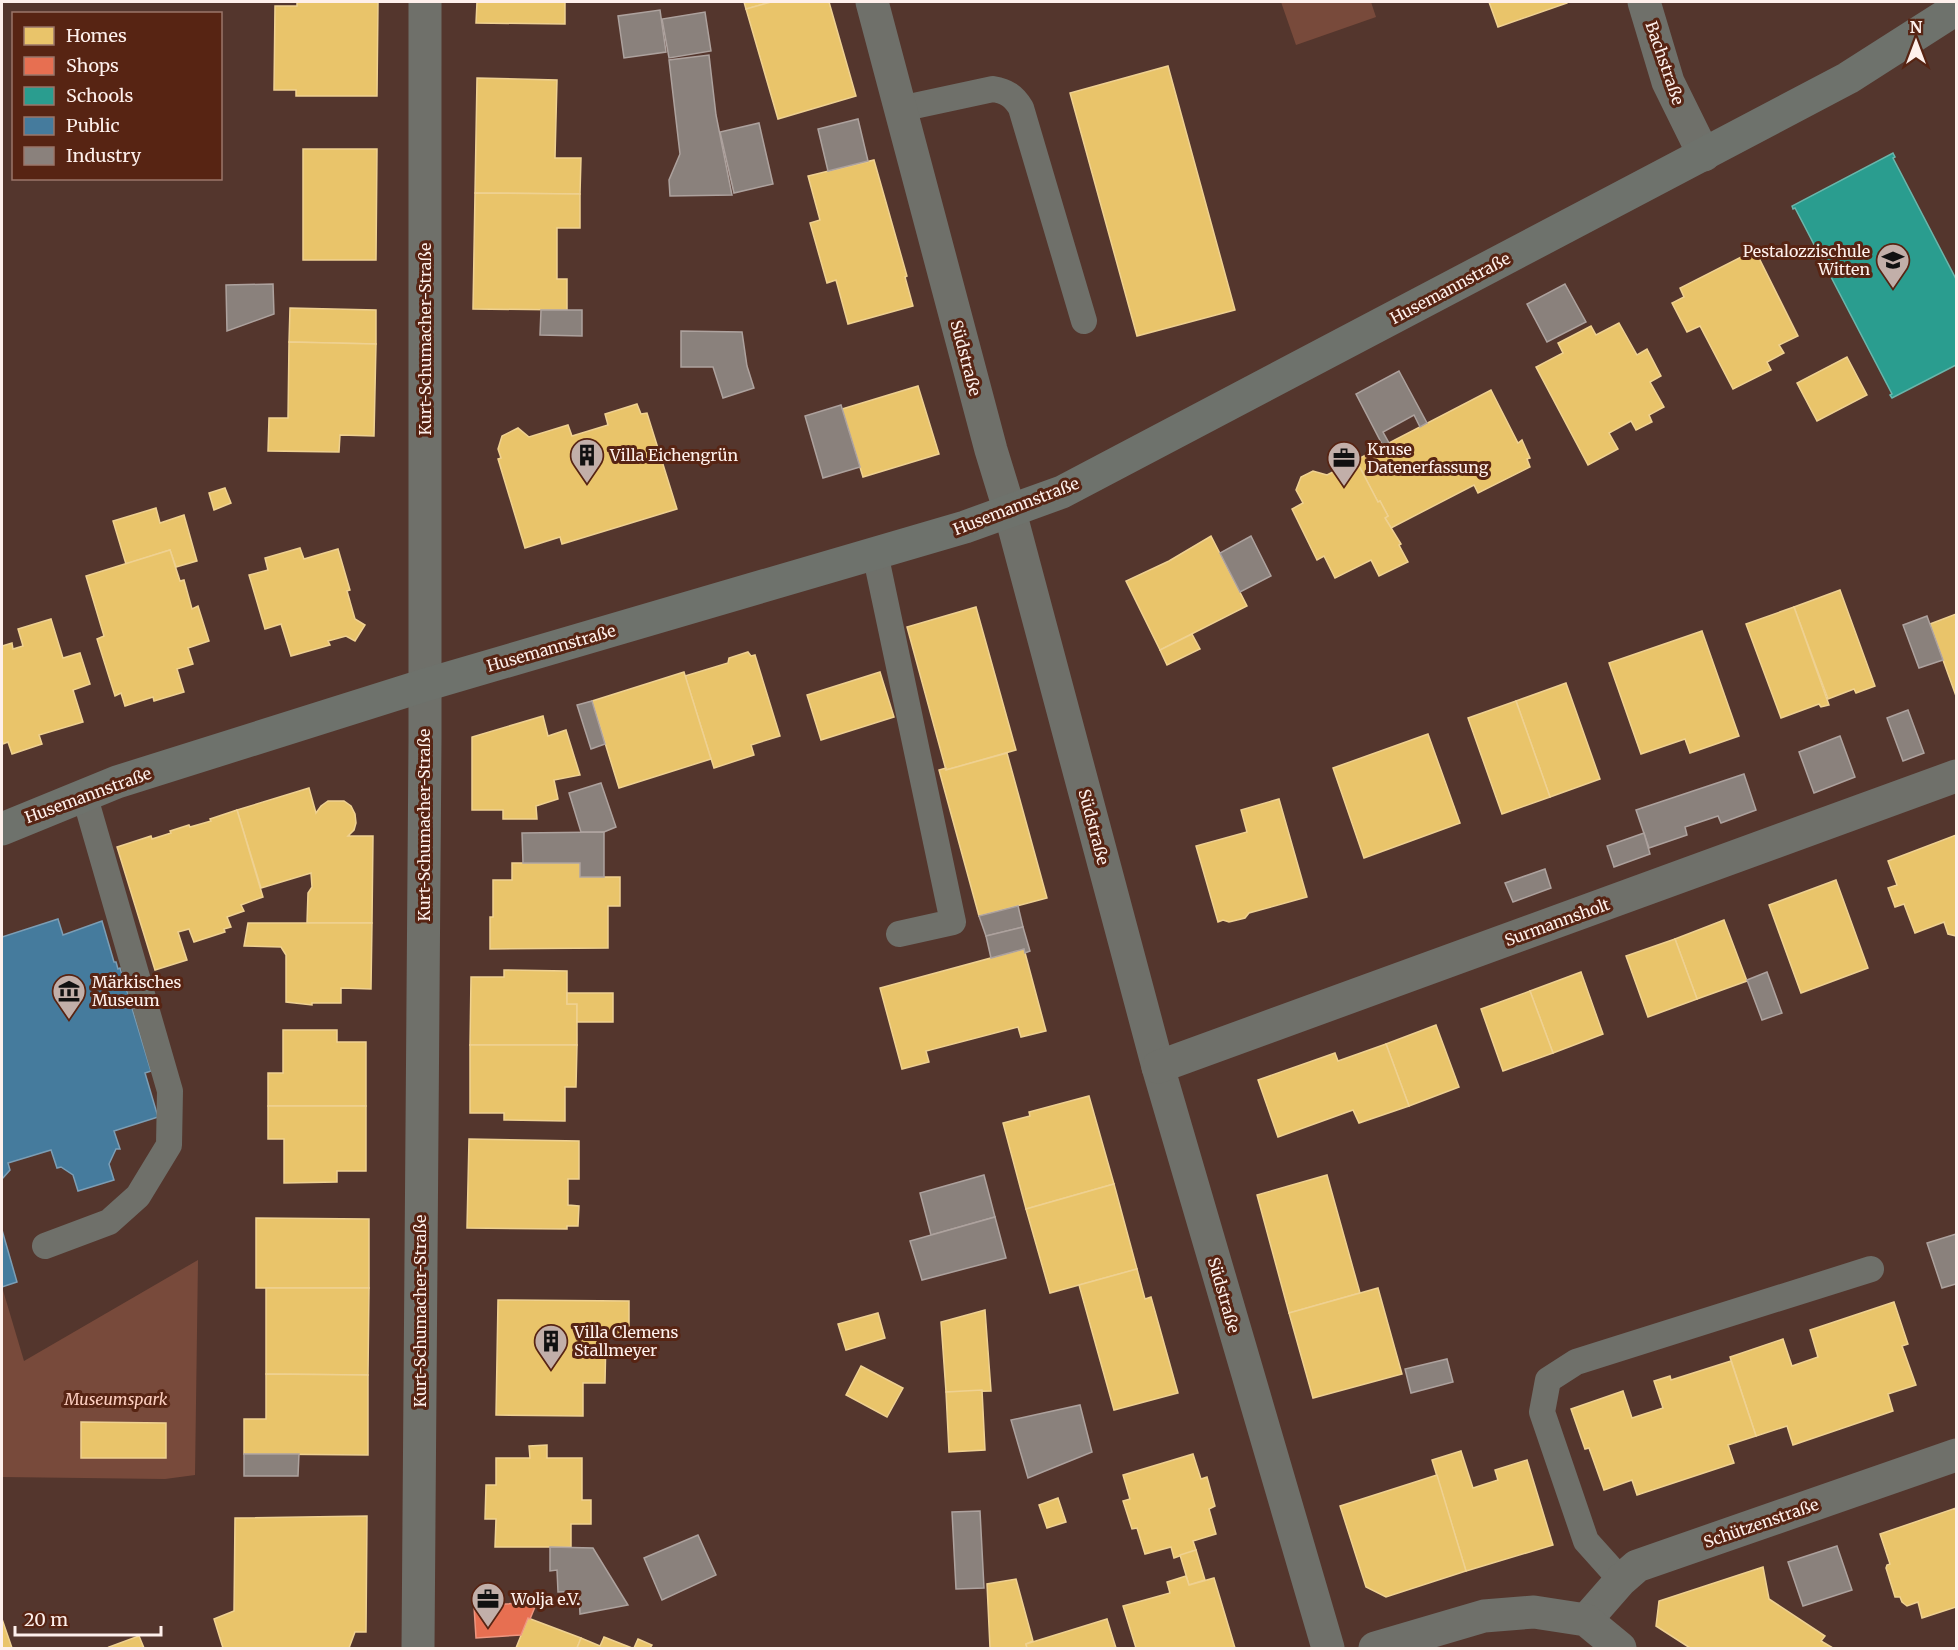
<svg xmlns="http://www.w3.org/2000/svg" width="1958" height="1650" font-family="Merriweather,serif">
<rect width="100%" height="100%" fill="#54362d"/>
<g fill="#784a3b">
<polygon points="1281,2 1371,2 1376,17 1296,45"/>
<polygon points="198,1260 195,1475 165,1479 2,1477 2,1287 24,1361"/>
</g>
<g fill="#e9c46a" stroke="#efd191" stroke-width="1.5">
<polygon points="297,2 378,2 377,96 296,96 296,90 274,90 275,6 297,6"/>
<polygon points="477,2 565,2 565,24 476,23"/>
<polygon points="744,2 771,2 746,9"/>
<polygon points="771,2 829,2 856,96 778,119 746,9"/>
<polygon points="1489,2 1567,2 1567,3 1498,27"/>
<polygon points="1168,66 1235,310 1137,336 1070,93"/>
<polygon points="477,78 557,80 555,158 581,158 580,194 475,193"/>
<polygon points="303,149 377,149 376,260 303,260"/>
<polygon points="874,160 907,276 905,277 913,306 848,324 836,280 827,283 810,223 820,220 808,176"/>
<polygon points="475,193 580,194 580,228 557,228 557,279 567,279 567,310 473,309"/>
<polygon points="1755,250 1798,336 1779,345 1784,353 1767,362 1771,370 1733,389 1700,326 1687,332 1672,303 1684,297 1680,288"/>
<polygon points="290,308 376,310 376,344 289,342"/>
<polygon points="1619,323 1637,355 1647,349 1661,376 1650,382 1664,407 1649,415 1652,422 1636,430 1631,421 1609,433 1618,449 1588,465 1536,367 1563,353 1558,343 1591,326 1596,335"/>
<polygon points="289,342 376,344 374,436 340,435 339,452 268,451 269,418 288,418"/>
<polygon points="1847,357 1867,395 1817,421 1797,383"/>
<polygon points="918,386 939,454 863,477 842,409"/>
<polygon points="1491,390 1518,443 1522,440 1530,458 1527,459 1530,467 1478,493 1474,485 1391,528 1385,518 1388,516 1380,501 1378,502 1356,460"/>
<polygon points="637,404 641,414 647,413 677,509 562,544 560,537 525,548 498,459 501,458 498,449 502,436 518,428 529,437 568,425 572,436 608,425 605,414"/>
<polygon points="1356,460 1378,502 1380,501 1388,516 1385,518 1401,544 1399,545 1408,562 1379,576 1371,560 1335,578 1324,556 1317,560 1292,509 1303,503 1296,490 1301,477 1313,471 1327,475"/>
<polygon points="225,488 231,503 214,510 209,493"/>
<polygon points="156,508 160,523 184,515 197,561 176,567 170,550 126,564 113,521"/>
<polygon points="1211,536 1247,606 1160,650 1126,581 1169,561"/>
<polygon points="300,548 304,559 338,549 350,590 347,591 355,619 365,625 355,641 346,636 328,641 330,645 291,656 281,624 265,629 249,575 268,570 265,558"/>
<polygon points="170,550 180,581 184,580 192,609 198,606 209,641 188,648 193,664 177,669 184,692 154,701 153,697 125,706 121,693 115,696 97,639 104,636 86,576"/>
<polygon points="1840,590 1875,686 1856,693 1854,689 1828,699 1794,607"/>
<polygon points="976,607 1016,750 946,770 907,627"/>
<polygon points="1794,607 1829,705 1821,707 1819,704 1781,718 1746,624"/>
<polygon points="1956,614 1956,696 1930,624"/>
<polygon points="51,619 63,658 80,653 90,684 73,690 83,722 39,735 42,744 12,754 8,742 3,744 2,738 2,646 12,643 13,649 23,646 18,629"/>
<polygon points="1702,631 1739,736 1690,753 1685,739 1641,754 1609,663"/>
<polygon points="1192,634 1200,649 1167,665 1160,650"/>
<polygon points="748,652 751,656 755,655 780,736 751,745 754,755 714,768 685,676 728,663 729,658"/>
<polygon points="684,672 711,759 619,788 592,701"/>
<polygon points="880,672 894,717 821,740 807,695"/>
<polygon points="1566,683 1600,779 1550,797 1516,701"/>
<polygon points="1516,701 1550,797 1502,814 1468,718"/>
<polygon points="543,716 548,736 566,730 580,775 554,780 558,799 536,806 537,819 503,819 503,810 472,810 472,737"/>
<polygon points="1428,734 1460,823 1364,858 1333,768"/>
<polygon points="1007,753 1047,898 979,916 939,770 946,768 946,770"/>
<polygon points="309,788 316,813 321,806 328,801 344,801 351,806 355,814 356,823 354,830 348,836 373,836 372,923 307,923 308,893 312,887 311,873 261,888 237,810"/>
<polygon points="1279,799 1307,897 1249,913 1245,918 1229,922 1223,920 1218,922 1196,846 1247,832 1241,810"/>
<polygon points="237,810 263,897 241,905 244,911 227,917 231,927 224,929 225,932 194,942 189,929 178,932 187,960 155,970 117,847 151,836 152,839 171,833 170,831 189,825 190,827 211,821 210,819"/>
<polygon points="1956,835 1956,936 1948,934 1944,922 1915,933 1904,904 1895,907 1888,888 1897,885 1888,861"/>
<polygon points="512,863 580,863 580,877 620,877 620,906 608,906 608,948 490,949 490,917 493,917 493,880 512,880"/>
<polygon points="1836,880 1868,968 1801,993 1769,905"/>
<polygon points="1724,920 1747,981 1697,999 1675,939"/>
<polygon points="248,923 372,923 371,989 341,988 341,1003 312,1003 312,1005 286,1002 286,955 281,947 244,946"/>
<polygon points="1675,939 1697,999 1648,1017 1626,956"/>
<polygon points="1024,949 1046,1031 1021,1037 1018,1027 926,1051 929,1062 902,1069 880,988"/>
<polygon points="504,970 567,971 567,1004 577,1004 577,1045 470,1045 471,977 504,977"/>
<polygon points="1581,972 1603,1034 1553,1053 1530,991"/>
<polygon points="1530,991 1553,1053 1503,1071 1481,1009"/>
<polygon points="567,993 613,993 613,1022 577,1022 577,1004 567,1004"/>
<polygon points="1436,1025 1459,1087 1409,1106 1386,1044"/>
<polygon points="283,1030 337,1030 337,1042 366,1042 366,1106 268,1106 268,1073 283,1073"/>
<polygon points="1386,1044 1409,1106 1359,1123 1353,1110 1278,1137 1258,1080 1335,1053 1338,1061"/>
<polygon points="470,1045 577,1045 576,1087 565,1087 565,1121 504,1120 504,1113 470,1113"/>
<polygon points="1089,1096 1114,1184 1026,1209 1003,1123 1030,1116 1029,1112"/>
<polygon points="268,1106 366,1106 366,1171 337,1171 337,1182 284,1183 284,1139 268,1139"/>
<polygon points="469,1139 579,1141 579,1179 568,1179 568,1205 579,1206 578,1226 567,1226 567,1229 467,1228"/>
<polygon points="1327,1175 1360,1293 1289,1313 1257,1195"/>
<polygon points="1114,1184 1137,1269 1050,1293 1026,1209"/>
<polygon points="256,1218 369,1219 369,1288 256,1288"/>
<polygon points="1137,1269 1145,1299 1151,1297 1178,1393 1114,1410 1079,1285"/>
<polygon points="266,1288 369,1288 368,1375 266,1374"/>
<polygon points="1378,1288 1402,1374 1313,1398 1289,1313"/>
<polygon points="498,1300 629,1301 629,1337 606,1336 605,1383 583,1383 583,1416 496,1415"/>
<polygon points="1894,1302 1908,1344 1902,1346 1916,1385 1888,1394 1893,1411 1793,1445 1787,1426 1756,1436 1730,1357 1783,1339 1792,1366 1818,1357 1810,1330"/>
<polygon points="985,1310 991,1391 946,1392 941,1322"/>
<polygon points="878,1313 885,1338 846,1350 838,1324"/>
<polygon points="1731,1361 1756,1436 1728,1445 1734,1463 1637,1495 1632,1480 1604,1490 1589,1448 1585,1449 1571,1409 1623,1391 1632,1418 1663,1408 1654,1381 1670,1376 1671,1380"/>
<polygon points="861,1366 903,1388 887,1417 846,1395"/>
<polygon points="266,1374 368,1375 368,1455 244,1454 244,1419 266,1419"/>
<polygon points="982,1390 985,1450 949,1452 946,1392"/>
<polygon points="81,1422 166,1423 166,1458 81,1458"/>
<polygon points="547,1445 547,1458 582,1458 582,1500 591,1500 591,1524 571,1524 571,1547 495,1547 496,1519 485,1519 486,1485 496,1485 496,1458 530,1458 529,1446"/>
<polygon points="1461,1451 1473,1488 1498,1480 1495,1470 1527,1460 1553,1545 1466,1571 1432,1460"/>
<polygon points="1193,1454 1201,1479 1207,1477 1215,1506 1209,1509 1216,1534 1193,1541 1196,1550 1174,1558 1171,1547 1145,1554 1137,1528 1132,1529 1123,1501 1130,1499 1123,1475"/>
<polygon points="1437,1475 1466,1571 1386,1597 1366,1587 1340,1506"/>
<polygon points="1058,1498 1066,1522 1047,1528 1039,1505"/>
<polygon points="1956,1508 1956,1607 1922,1618 1918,1602 1907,1606 1902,1602 1900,1597 1895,1597 1886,1568 1887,1565 1890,1564 1880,1534"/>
<polygon points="367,1516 366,1632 355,1632 349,1648 223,1648 214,1619 234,1611 235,1518"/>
<polygon points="1196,1550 1205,1580 1189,1585 1180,1555"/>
<polygon points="1763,1567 1769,1599 1825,1636 1821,1641 1833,1648 1690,1648 1656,1626 1659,1601"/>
<polygon points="1186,1576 1189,1585 1214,1578 1235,1648 1136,1648 1123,1606 1170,1593 1167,1582"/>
<polygon points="1016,1579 1033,1641 1026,1644 1027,1648 990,1648 987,1584"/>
<polygon points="528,1618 581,1638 577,1648 516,1648"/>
<polygon points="2,1619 12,1648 2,1648"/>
<polygon points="1107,1619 1116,1648 1027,1648 1026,1644"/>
<polygon points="139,1636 144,1648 110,1648 109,1647"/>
<polygon points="604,1637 632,1648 577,1648 581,1638 600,1646"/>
<polygon points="638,1639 652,1645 650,1648 634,1648"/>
</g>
<polygon fill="#e76f51" stroke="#ee9680" stroke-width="1.5" points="537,1602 530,1619 528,1618 521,1635 476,1638 474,1606"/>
<polygon fill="#2a9d8f" stroke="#6ab6ab" stroke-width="1.5" points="1893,153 1895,157 1893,158 1956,279 1956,365 1892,398 1890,395 1892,394 1795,208 1793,209 1792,206"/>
<g fill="#457b9d" stroke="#7c9eb5" stroke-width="1.5">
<polygon points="58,919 63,935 102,921 114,962 116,962 118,969 120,968 151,1071 145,1073 158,1117 114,1131 120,1149 116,1149 109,1164 114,1180 78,1191 73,1175 61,1167 57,1168 51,1150 8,1163 10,1170 2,1179 2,937"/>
<polygon points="2,1230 17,1282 2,1287"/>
</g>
<g fill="#8a817c" stroke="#ada29e" stroke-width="1.5">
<polygon points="660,10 666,52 624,58 618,16"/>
<polygon points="705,12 711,51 669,58 662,19"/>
<polygon points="709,55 716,115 732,195 670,196 669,180 680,154 669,60"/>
<polygon points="858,119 868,161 828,171 818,129"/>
<polygon points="759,123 773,184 734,193 720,132"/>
<polygon points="273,284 274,314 227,331 226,285"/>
<polygon points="1565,284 1586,322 1547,342 1527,304"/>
<polygon points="541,310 582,310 582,336 540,335"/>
<polygon points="681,331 742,332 747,366 754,388 723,398 713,367 681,367"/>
<polygon points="1399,371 1427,423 1420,427 1414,415 1383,432 1389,443 1383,446 1356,394"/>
<polygon points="841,405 860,467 823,478 805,416"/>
<polygon points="1251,536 1271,576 1240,592 1220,553"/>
<polygon points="1927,616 1943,660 1919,668 1903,625"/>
<polygon points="592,701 605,744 591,749 577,705"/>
<polygon points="1908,710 1924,753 1903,761 1887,718"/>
<polygon points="1840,736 1855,777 1814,793 1799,752"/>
<polygon points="1744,774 1756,810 1721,823 1718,816 1685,827 1687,835 1649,848 1636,810"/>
<polygon points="601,783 616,827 604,832 581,832 569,793"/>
<polygon points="604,832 604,877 580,877 580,863 523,863 522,833"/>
<polygon points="1644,833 1650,854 1614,867 1607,846"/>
<polygon points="1545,869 1551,888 1513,902 1505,883"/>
<polygon points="1018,906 1023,927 986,936 979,916"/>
<polygon points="1023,927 1030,951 1025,953 1024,949 991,958 986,936"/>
<polygon points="1767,972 1782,1013 1762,1020 1747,980"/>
<polygon points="984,1175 995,1217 931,1235 920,1193"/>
<polygon points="995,1217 1006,1258 922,1280 910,1241"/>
<polygon points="1956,1234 1956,1284 1942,1288 1927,1243"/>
<polygon points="1447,1359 1453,1382 1411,1393 1405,1369"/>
<polygon points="1080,1405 1092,1452 1028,1478 1011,1420"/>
<polygon points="244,1454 299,1454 298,1476 244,1476"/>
<polygon points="980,1511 984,1588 956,1589 952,1512"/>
<polygon points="698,1535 716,1575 662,1600 644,1558"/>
<polygon points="1837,1546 1852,1590 1803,1606 1788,1562"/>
<polygon points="550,1547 593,1548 628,1605 580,1614 579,1591 558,1592 557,1570 550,1571"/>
</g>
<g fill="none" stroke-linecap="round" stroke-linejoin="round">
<g stroke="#6f706a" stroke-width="26">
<path d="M900 109 993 89C1006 91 1014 96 1021 108L1084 321"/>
<polyline points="875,553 953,922 899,934"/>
<polyline points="45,1246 109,1222 138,1196 169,1145 170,1091 84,794"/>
<polyline points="1621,1580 1586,1541 1542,1412 1548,1380 1576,1362 1871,1269"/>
</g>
<g stroke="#6f706a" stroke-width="33">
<polyline points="872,2 991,450 1010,512 1158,1067 1328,1648"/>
<polyline points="1644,2 1668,82 1704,155"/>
<polyline points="1158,1067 1956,776"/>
<polyline points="1586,1620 1621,1580 1637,1566 1956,1455"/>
<polyline points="418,1648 425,740 425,2"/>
<polyline points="1375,1648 1484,1616 1534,1612 1586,1620 1620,1648"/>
</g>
<polyline stroke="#6e726c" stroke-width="33" points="2,829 117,782 425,685 965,527 1062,492 1848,78 1956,9"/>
</g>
<defs>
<symbol id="school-pin" viewBox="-11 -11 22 30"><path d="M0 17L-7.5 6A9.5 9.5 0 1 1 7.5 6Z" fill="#c2afa9" stroke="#572413"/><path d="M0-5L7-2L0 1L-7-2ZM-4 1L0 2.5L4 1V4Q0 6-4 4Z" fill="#111"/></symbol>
<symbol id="building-pin" viewBox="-11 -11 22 30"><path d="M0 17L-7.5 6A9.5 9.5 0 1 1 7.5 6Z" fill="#c2afa9" stroke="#572413"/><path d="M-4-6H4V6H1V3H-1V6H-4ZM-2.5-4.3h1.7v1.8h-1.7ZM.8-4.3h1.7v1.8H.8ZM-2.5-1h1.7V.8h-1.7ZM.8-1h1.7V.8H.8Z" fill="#111"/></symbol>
<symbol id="office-pin" viewBox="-11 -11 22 30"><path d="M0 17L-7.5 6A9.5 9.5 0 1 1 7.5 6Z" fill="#c2afa9" stroke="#572413"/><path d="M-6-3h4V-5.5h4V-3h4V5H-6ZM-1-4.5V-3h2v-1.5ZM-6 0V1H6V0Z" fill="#111"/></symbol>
<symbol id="museum-pin" viewBox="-11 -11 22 30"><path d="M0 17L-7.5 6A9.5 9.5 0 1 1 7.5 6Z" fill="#c2afa9" stroke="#572413"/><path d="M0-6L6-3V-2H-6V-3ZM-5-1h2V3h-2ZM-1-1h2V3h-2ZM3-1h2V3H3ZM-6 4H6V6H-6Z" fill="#111"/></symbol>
</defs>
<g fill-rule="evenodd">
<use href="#school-pin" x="1874" y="241" width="38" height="52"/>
<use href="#building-pin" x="568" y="436" width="38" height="52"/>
<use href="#office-pin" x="1325" y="439" width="38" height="52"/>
<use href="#museum-pin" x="50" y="972" width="38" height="52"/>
<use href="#building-pin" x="532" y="1322" width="38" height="52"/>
<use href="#office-pin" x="469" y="1580" width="38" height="52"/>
</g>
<g text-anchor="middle" stroke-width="6" stroke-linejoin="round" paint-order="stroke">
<g font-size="16" fill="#fef0ec" stroke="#572413">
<text transform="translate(1665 63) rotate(71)" y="6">Bachstraße</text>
<text transform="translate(1450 288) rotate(-28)" y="6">Husemannstraße</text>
<text transform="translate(425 339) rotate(-90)" y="6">Kurt-Schumacher-Straße</text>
<text transform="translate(966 358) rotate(75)" y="6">Südstraße</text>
<text transform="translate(1016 506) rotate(-21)" y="6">Husemannstraße</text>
<text transform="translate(551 648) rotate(-16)" y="6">Husemannstraße</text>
<text transform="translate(88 795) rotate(-20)" y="6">Husemannstraße</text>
<text transform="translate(424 825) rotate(-90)" y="6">Kurt-Schumacher-Straße</text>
<text transform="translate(1094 827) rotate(75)" y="6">Südstraße</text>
<text transform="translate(1557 922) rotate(-20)" y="6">Surmannsholt</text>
<text transform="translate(1224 1295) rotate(74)" y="6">Südstraße</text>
<text transform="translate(420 1311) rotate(-90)" y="6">Kurt-Schumacher-Straße</text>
<text transform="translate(1761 1523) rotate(-19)" y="6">Schützenstraße</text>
</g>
<g font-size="16" fill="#fef0ec" stroke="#572413" text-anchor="start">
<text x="1870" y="257" text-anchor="end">Pestalozzischule<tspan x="1870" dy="18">Witten</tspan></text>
<text x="1367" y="455">Kruse<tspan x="1367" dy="18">Datenerfassung</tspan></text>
<text x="610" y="461">Villa Eichengrün</text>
<text x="92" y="988">Märkisches<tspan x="92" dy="18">Museum</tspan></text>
<text x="574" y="1338">Villa Clemens<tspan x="574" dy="18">Stallmeyer</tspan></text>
<text x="511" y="1605">Wolja e.V.</text>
</g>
<g font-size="16" font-style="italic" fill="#fdcfc1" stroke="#572413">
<text x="116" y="1405">Museumspark</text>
</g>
</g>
<rect width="1958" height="1650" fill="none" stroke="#fef0ec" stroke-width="6"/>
<rect x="12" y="12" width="210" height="168" fill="#572413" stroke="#9a766a" stroke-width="1.5"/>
<rect x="24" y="27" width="30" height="18" fill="#e9c46a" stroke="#9a766a" stroke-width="1.5"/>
<text x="66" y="42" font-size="18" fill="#fef0ec">Homes</text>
<rect x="24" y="57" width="30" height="18" fill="#e76f51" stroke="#9a766a" stroke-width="1.5"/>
<text x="66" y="72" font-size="18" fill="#fef0ec">Shops</text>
<rect x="24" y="87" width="30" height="18" fill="#2a9d8f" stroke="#9a766a" stroke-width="1.5"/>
<text x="66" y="102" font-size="18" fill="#fef0ec">Schools</text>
<rect x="24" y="117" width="30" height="18" fill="#457b9d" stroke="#9a766a" stroke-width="1.5"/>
<text x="66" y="132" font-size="18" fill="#fef0ec">Public</text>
<rect x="24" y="147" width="30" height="18" fill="#8a817c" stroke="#9a766a" stroke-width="1.5"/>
<text x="66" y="162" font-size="18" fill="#fef0ec">Industry</text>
<g transform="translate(1916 42)" stroke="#572413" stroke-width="4.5" paint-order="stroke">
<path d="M0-4.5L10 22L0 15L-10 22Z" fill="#fef0ec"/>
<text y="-9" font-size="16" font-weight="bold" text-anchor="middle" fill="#fef0ec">N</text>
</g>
<path d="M15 1626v9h146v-9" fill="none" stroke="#fef0ec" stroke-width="3"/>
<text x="24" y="1626" font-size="18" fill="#fef0ec" stroke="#572413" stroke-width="4.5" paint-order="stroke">20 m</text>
</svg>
